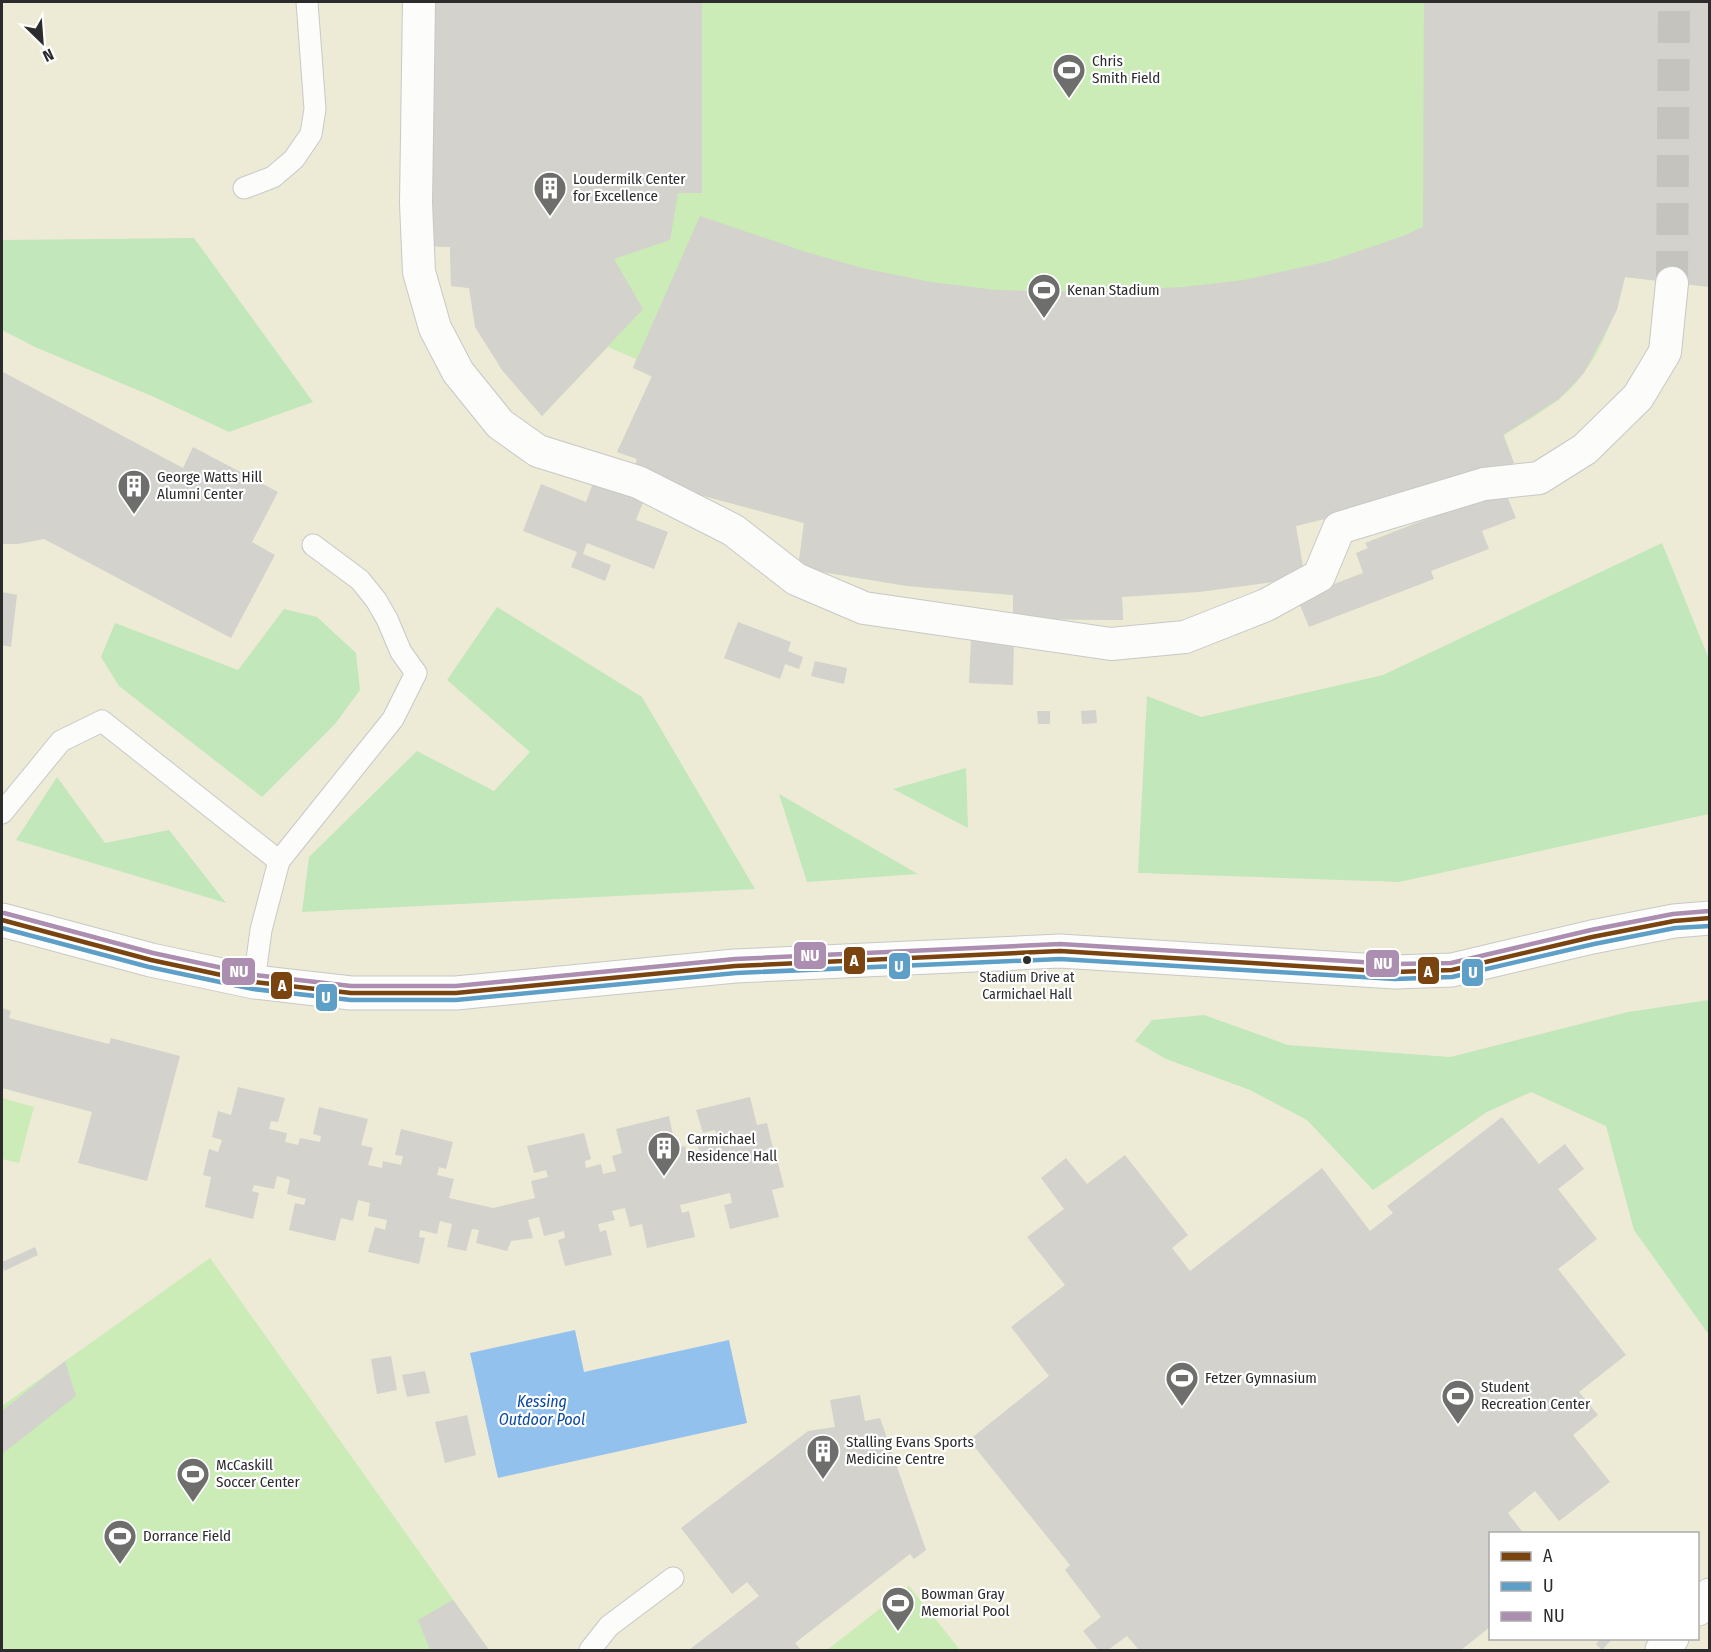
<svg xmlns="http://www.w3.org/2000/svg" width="1711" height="1652" font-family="'Fira Sans Condensed',sans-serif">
<rect width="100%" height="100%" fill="#eae9e2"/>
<path fill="#edebd6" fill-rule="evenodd" d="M2 2H1709V1650H2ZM1490 1534H1698V1638H1490Z"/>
<g fill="#c2e7ba">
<polygon points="194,238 313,402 229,432 154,397 35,347 2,330 2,240"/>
<polygon points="1662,543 1709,659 1709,814 1399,882 1138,873 1147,696 1201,717 1383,675"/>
<polygon points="497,607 642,697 755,889 302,912 309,857 417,751 494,791 530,752 447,680"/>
<polygon points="284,609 317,617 356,653 360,690 335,724 262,797 119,686 101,657 115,623 238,670"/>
<polygon points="966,768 968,828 893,789"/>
<polygon points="57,777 105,843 169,830 226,903 16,840"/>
<polygon points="779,794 918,874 807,882"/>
<polygon points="1709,1000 1709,1335 1634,1230 1606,1126 1531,1092 1487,1112 1373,1190 1307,1120 1250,1090 1166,1059 1135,1041 1152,1020 1204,1015 1288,1045 1450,1057 1628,1012"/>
</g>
<g fill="#cbebb7">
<path d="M430 2H1709V287L1625 277C1614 321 1595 371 1558 400 1541 413 1522 424 1504 435L1514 463 1381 506 1296 526 1122 597 1123 620 1013 619V595L907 586 798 568 804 523 678 489 633 472 637 459 617 452 652 377 633 368 636 359 608 347 542 416 502 370 469 288 451 286 450 247 426 246Z"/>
<polygon points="2,1098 34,1107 19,1163 2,1159"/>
<polygon points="210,1258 489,1650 2,1650 2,1406"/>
<polygon points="909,1586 960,1650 827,1650"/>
</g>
<polygon fill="#93c1ed" points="575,1330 584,1372 729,1340 747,1423 498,1478 470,1353"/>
<g fill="#d3d2cd">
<polygon points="430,2 702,2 702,193 678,193 670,240 614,259 643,309 542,416 502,370 475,327 469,288 451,286 450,247 426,246"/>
<polygon points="1424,2 1710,2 1710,287 1625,277 1617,310 1584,373 1559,399 1503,435 1514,463 1442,489 1296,526 1305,578 1199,592 1122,597 1123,620 1013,619 1013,595 907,586 798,568 804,523 678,489 633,472 637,459 617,452 652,376 633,368 700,216 806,252 862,268 930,282 996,290 1085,292 1183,287 1244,280 1330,261 1403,236 1423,227"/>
<polygon points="3,372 183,468 193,447 278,492 252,542 275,555 231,638 44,539 18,544 2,544"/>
<polygon points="597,472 647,492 636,520 668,532 654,569 587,543 583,554 611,565 605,581 571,567 577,552 523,531 541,484 586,502"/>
<polygon points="1504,489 1516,518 1482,531 1489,549 1431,571 1434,579 1309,627 1297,598 1363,573 1356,553 1368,548 1365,543"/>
<polygon points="2,592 17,595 11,647 2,645"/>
<polygon points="738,622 791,642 788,651 803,657 799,669 785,664 780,679 724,658"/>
<polygon points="971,639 1014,641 1013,685 969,683"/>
<polygon points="815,661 847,668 844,684 811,676"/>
<polygon points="1096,710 1097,723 1082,724 1081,711"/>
<polygon points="1037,711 1050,711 1050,724 1038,724"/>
<polygon points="2,1008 11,1011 9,1018 39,1026 109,1044 111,1038 180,1056 147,1181 78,1163 92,1112 2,1088"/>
<polygon points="238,1087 285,1098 278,1122 271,1121 269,1129 287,1133 285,1142 298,1145 300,1138 320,1142 321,1136 313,1134 319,1107 368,1119 361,1145 373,1148 368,1165 382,1168 383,1161 401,1165 403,1156 395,1155 401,1129 453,1142 446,1169 439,1167 437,1175 454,1179 449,1198 493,1208 535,1198 531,1181 548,1177 546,1170 534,1173 527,1146 584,1133 591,1159 585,1161 586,1168 601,1164 603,1174 616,1171 612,1156 622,1153 616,1129 669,1116 674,1140 667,1142 669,1150 685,1146 687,1156 700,1153 697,1144 718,1139 715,1130 703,1133 696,1110 750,1097 757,1125 767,1123 773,1148 766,1149 770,1165 778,1163 784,1187 772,1190 779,1217 730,1229 724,1205 732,1203 730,1193 680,1205 682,1213 689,1211 695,1237 647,1248 642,1224 630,1227 625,1208 612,1211 615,1220 598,1224 600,1232 606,1230 612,1255 565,1266 558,1240 565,1238 564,1231 544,1236 539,1217 528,1220 533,1238 511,1241 507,1251 476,1243 479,1230 472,1229 466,1251 447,1247 452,1224 440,1221 437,1234 420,1230 419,1237 425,1238 419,1264 368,1252 375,1227 385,1230 387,1220 368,1216 370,1203 358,1200 353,1221 341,1218 335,1241 289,1230 295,1203 304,1205 306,1199 287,1194 290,1180 277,1176 274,1189 254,1185 252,1191 259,1193 253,1219 205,1207 211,1177 203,1175 209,1149 218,1152 222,1140 212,1137 218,1111 231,1115"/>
<polygon points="1502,1117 1539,1164 1565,1144 1584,1169 1558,1189 1597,1239 1558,1269 1626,1355 1579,1392 1598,1415 1573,1435 1610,1482 1559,1521 1535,1491 1508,1513 1524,1534 1490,1534 1490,1627 1461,1650 1139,1650 1127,1636 1108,1650 1098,1650 1083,1631 1101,1617 1065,1570 1070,1565 969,1440 1049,1376 1011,1327 1065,1285 1027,1237 1064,1209 1041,1178 1066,1158 1087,1184 1125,1155 1188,1235 1172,1248 1190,1271 1322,1168 1370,1231 1393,1213 1387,1206"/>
<polygon points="35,1247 38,1255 4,1271 2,1262"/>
<polygon points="391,1356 397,1390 377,1394 371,1359"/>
<polygon points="65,1361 76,1396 2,1454 2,1411"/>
<polygon points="425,1371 430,1393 407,1397 402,1375"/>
<polygon points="860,1395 865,1421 880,1418 926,1550 914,1559 910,1554 795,1643 801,1650 689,1650 759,1596 747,1582 732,1594 681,1528 808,1431 835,1427 830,1400"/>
<polygon points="467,1415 476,1455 445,1463 435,1422"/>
<polygon points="453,1600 489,1650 430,1650 418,1620"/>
<polygon points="1601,1638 1613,1638 1602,1650 1596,1644"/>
</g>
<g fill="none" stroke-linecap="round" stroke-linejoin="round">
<polyline stroke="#c4c3be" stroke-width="32" stroke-dasharray="32 16" stroke-linecap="butt" points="1672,283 1674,2"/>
<defs>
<g id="service">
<polyline points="244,188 273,177 294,159 311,134 315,109 307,2"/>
<polyline points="2,813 61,741 102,721 279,861 261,930 254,982"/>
<polyline points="279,861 393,719 416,673 401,652 387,619 376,600 360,580 313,545"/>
<polyline points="590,1650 609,1626 673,1578"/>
</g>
<polyline id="pedestrian" points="419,2 416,203 419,272 435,328 458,372 500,424 538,451 638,482 733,530 796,579 864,608 1111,644 1185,637 1266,605 1319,576 1339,528 1484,484 1539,478 1585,449 1638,397 1665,352 1672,283"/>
<polyline id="minor" points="2,920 151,960 254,982 351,993 456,993 735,966 1060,951 1395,972 1452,970 1592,937 1674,921 1710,918"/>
<g id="secondary">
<polyline points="1698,1609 1710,1595"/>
<polyline points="1662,1650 1672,1638"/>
</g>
</defs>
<use href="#service" stroke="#c8c8c7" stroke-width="23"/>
<use href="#pedestrian" stroke="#c8c8c7" stroke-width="34"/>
<use href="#minor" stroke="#c8c8c7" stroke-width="35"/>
<use href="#secondary" stroke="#c8c8c7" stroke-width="35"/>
<use href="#service" stroke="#fcfcfb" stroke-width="21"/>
<use href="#pedestrian" stroke="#fcfcfb" stroke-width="32"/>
<use href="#minor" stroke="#fcfcfb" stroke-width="33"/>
<use href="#secondary" stroke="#fcfcfb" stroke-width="33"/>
<defs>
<polyline id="bus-1" points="2,920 151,960 254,982 351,993 456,993 735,966 1060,951 1395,972 1452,970 1592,937 1674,921 1710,918"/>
<polyline id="bus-2" points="2,928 149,967 253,989 351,1000 456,1000 736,973 1060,959 1395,979 1452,977 1594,944 1675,928 1710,926"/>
<polyline id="bus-3" points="4,913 153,953 255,975 351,986 456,986 735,959 1060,944 1395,964 1451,963 1591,930 1673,914 1709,911"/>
</defs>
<use href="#bus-1" stroke="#fff" stroke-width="9"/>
<use href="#bus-2" stroke="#fff" stroke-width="9"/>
<use href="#bus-3" stroke="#fff" stroke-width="9"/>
<use href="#bus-1" stroke="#794410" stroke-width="4.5"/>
<use href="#bus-2" stroke="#5e9fc8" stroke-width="4.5"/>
<use href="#bus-3" stroke="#ac8eb1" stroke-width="4.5"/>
</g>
<defs>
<symbol id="stadium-pin" viewBox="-11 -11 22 30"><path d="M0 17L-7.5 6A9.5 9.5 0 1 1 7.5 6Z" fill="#6e6e6c" stroke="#fff"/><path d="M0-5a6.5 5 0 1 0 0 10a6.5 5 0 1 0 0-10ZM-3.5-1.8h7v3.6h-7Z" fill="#fff"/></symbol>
<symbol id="building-pin" viewBox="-11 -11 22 30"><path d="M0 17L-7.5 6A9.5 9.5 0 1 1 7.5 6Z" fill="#6e6e6c" stroke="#fff"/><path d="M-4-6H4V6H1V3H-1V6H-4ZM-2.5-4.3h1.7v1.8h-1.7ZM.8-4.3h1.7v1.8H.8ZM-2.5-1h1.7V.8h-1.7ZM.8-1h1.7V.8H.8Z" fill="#fff"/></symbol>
</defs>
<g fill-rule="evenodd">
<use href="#stadium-pin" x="1050" y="51" width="38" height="52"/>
<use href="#building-pin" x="531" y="169" width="38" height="52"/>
<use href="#stadium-pin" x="1025" y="271" width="38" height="52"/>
<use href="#building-pin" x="115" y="467" width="38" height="52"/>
<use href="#building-pin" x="645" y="1129" width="38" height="52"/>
<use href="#stadium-pin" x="1163" y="1359" width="38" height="52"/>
<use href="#stadium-pin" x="1439" y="1377" width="38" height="52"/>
<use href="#building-pin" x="804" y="1432" width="38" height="52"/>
<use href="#stadium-pin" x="174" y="1455" width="38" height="52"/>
<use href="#stadium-pin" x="101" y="1517" width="38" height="52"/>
<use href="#stadium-pin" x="879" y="1584" width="38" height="52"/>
</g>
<circle fill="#2c2c2c" stroke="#fff" stroke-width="2" cx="1027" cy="960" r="5"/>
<g text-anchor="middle" stroke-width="4.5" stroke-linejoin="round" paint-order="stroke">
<g font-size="14" fill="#2c2c2c" stroke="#fff">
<text x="1027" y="982">Stadium Drive at<tspan x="1027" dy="17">Carmichael Hall</tspan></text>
</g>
<g font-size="15" fill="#2c2c2c" stroke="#fff" text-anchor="start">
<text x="1092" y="66">Chris<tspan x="1092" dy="17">Smith Field</tspan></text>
<text x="573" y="184">Loudermilk Center<tspan x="573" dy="17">for Excellence</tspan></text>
<text x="1067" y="295">Kenan Stadium</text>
<text x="157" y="482">George Watts Hill<tspan x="157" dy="17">Alumni Center</tspan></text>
<text x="687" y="1144">Carmichael<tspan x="687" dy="17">Residence Hall</tspan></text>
<text x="1205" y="1383">Fetzer Gymnasium</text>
<text x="1481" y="1392">Student<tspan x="1481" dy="17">Recreation Center</tspan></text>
<text x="846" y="1447">Stalling Evans Sports<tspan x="846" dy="17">Medicine Centre</tspan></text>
<text x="216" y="1470">McCaskill<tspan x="216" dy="17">Soccer Center</tspan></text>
<text x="143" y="1541">Dorrance Field</text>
<text x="921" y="1599">Bowman Gray<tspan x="921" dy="17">Memorial Pool</tspan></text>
</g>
<g font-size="16" font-style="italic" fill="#0a4aa1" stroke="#fff">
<text x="542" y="1407">Kessing<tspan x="542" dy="18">Outdoor Pool</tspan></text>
</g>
</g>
<g stroke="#fff" stroke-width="2">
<rect x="793" y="941" width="34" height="29" rx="6" fill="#ac8eb1"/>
<rect x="843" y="946" width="23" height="29" rx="6" fill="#794410"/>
<rect x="1365" y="949" width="35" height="29" rx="6" fill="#ac8eb1"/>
<rect x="888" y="952" width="23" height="28" rx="6" fill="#5e9fc8"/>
<rect x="1417" y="956" width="23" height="29" rx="6" fill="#794410"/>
<rect x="221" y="957" width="35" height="29" rx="6" fill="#ac8eb1"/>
<rect x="1461" y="958" width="23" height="29" rx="6" fill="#5e9fc8"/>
<rect x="270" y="971" width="23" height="29" rx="6" fill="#794410"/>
<rect x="315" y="983" width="23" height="29" rx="6" fill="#5e9fc8"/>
</g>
<g font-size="16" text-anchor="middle" font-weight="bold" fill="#fff">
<text x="810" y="961">NU</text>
<text x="854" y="966">A</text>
<text x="1383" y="969">NU</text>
<text x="899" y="972">U</text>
<text x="1428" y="977">A</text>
<text x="239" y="977">NU</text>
<text x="1473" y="978">U</text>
<text x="282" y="991">A</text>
<text x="326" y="1003">U</text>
</g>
<rect width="1711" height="1652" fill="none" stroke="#2c2c2c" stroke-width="6"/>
<rect x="1489" y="1532" width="210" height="108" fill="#ffffff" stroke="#ababab" stroke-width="1.5"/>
<rect x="1501" y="1552" width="30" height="9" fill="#794410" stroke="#ababab" stroke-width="1.5"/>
<text x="1543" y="1562" font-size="18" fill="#2c2c2c">A</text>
<rect x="1501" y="1582" width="30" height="9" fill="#5e9fc8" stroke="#ababab" stroke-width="1.5"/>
<text x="1543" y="1592" font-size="18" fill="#2c2c2c">U</text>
<rect x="1501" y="1612" width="30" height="9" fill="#ac8eb1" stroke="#ababab" stroke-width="1.5"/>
<text x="1543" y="1622" font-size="18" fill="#2c2c2c">NU</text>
<g transform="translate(42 42) rotate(155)" stroke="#ffffff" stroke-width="4.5" paint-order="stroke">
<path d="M0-4.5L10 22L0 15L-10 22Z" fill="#2c2c2c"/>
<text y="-9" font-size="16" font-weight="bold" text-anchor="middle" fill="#2c2c2c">N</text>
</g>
</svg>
